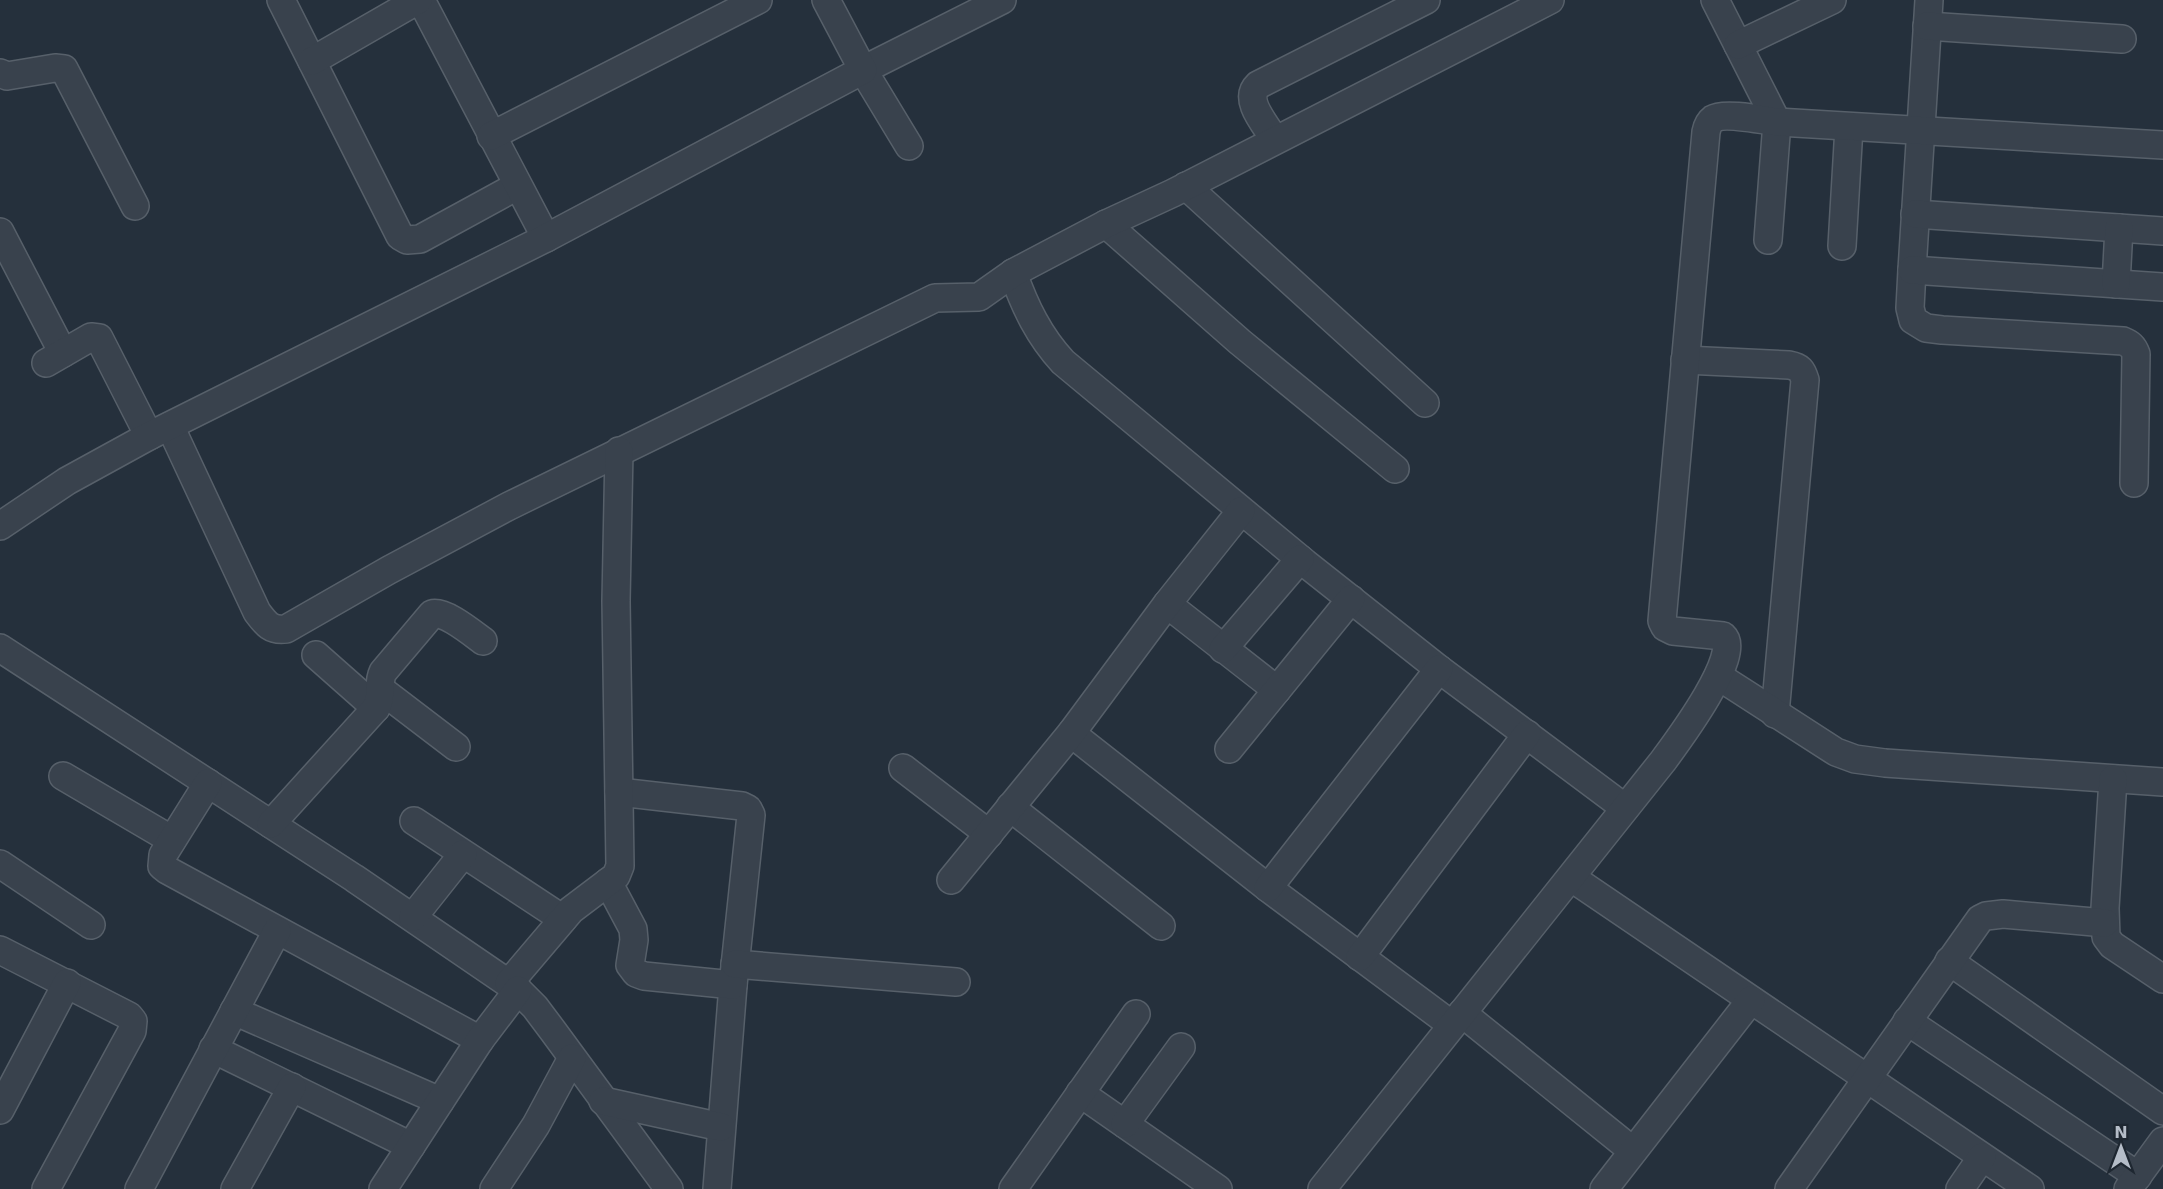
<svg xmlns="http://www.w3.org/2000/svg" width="2163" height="1189" font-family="'DejaVu Sans',sans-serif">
<rect width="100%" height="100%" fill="#25303c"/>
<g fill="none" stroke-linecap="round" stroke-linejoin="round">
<defs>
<g id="minor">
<polyline points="281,0 400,236 407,240 420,239 517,186"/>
<polyline points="421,0 546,238"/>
<polyline points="1715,0 1777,122 1768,240"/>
<path d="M1929 0 1912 270 1910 308 1913 320 1926 328 1942 330 2123 341C2130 344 2133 346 2136 354L2134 483"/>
<polyline points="1927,26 2122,39"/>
<polyline points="1738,45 1832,0"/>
<polyline points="312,61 418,0"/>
<polyline points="0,73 7,76 55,68 64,69 135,206"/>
<polyline points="491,136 758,0"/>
<path d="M1275 140C1267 126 1242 100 1258 85L1426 0"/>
<polyline points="909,146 863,70 1002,0"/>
<polyline points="1186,186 1425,403"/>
<polyline points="1915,214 2163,231"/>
<polyline points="1106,224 1240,342 1395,469"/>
<polyline points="0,232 63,353"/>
<polyline points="1842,246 1849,127"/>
<polyline points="1912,270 2163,287"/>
<path d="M1013 273C1025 307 1039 336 1063 362L1305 563 1439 669 1625 808"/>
<polyline points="2116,284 2119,228"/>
<path d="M1685 360 1789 365C1800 367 1802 370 1805 380L1775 714"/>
<polyline points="46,363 91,337 99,338 149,436"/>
<path d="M170 426 257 612C266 624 271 631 286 629L389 570 509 506 935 298 979 297 1013 273 1106 224 1173 193 1550 0"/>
<polyline points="0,526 67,481 149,436 546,238 863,70 826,0"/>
<polyline points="1167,604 1277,690"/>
<polyline points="0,648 354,878 518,990 535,1007 553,1031 669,1189"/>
<polyline points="1223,649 1300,559"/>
<polyline points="316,655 376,708"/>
<polyline points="1718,676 1836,752 1855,759 1885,763 2163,782"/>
<polyline points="380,689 456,747"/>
<polyline points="1072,732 1081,741 1268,888 1452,1025"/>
<polyline points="1229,749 1351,599"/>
<polyline points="903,768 989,834"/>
<polyline points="63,776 172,840"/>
<polyline points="2113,779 2105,908 2106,937 2112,945 2163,979"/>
<polyline points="208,783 163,855 162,866 167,870 480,1040"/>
<polyline points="619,792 742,806 748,809 751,815 733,985 717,1189"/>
<polyline points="1010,807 1161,926"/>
<polyline points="414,821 563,919"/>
<path d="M271 824 376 708C383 697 377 684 383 672L432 614C444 610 472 633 483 641"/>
<polyline points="0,864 91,925"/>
<polyline points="1572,878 2030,1189"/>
<polyline points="951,880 1072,732 1167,604 1241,511"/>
<polyline points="608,882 633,929 634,940 630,965 636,973 644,976 733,985"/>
<polyline points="1268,888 1439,669"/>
<polyline points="413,917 463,854"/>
<polyline points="0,950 129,1016 133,1021 132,1031 46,1189"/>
<polyline points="1360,957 1527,734"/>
<polyline points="1949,961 2163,1111"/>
<polyline points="735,964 956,982"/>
<polyline points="509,983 571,910 616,876 620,866 616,601 619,451"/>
<polyline points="234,1011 440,1101"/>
<polyline points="1462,1013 1633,1151"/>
<polyline points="1907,1021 2138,1176"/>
<polyline points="213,1049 411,1146"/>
<polyline points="1080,1093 1218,1189"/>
<polyline points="603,1101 721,1127"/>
<polyline points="0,1110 67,983"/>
<polyline points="1125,1124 1181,1047"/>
<polyline points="139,1189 277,931"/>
<polyline points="235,1189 292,1087"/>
<polyline points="383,1189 480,1040 518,990"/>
<polyline points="494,1189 536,1125 572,1058"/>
<polyline points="1013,1189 1136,1014"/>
<path d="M1322 1189 1663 761C1677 742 1743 654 1723 636L1673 631 1665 627 1662 621 1706 132C1707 127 1709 122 1713 119 1724 112 1763 120 1777 122L2163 145"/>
<polyline points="1604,1189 1751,1000"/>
<polyline points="1789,1189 1980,919 1986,916 2003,914 2105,923"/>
<polyline points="1960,1189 1982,1157"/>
<polyline points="2128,1189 2163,1141"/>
</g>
</defs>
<use href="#minor" stroke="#57606a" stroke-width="30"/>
<use href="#minor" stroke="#39424d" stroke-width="27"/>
</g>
<g transform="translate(2121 1147)" stroke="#1e2731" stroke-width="4.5" paint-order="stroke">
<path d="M0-4.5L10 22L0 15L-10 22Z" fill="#b5bdc8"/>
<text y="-9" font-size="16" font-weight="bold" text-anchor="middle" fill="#b5bdc8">N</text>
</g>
</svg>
